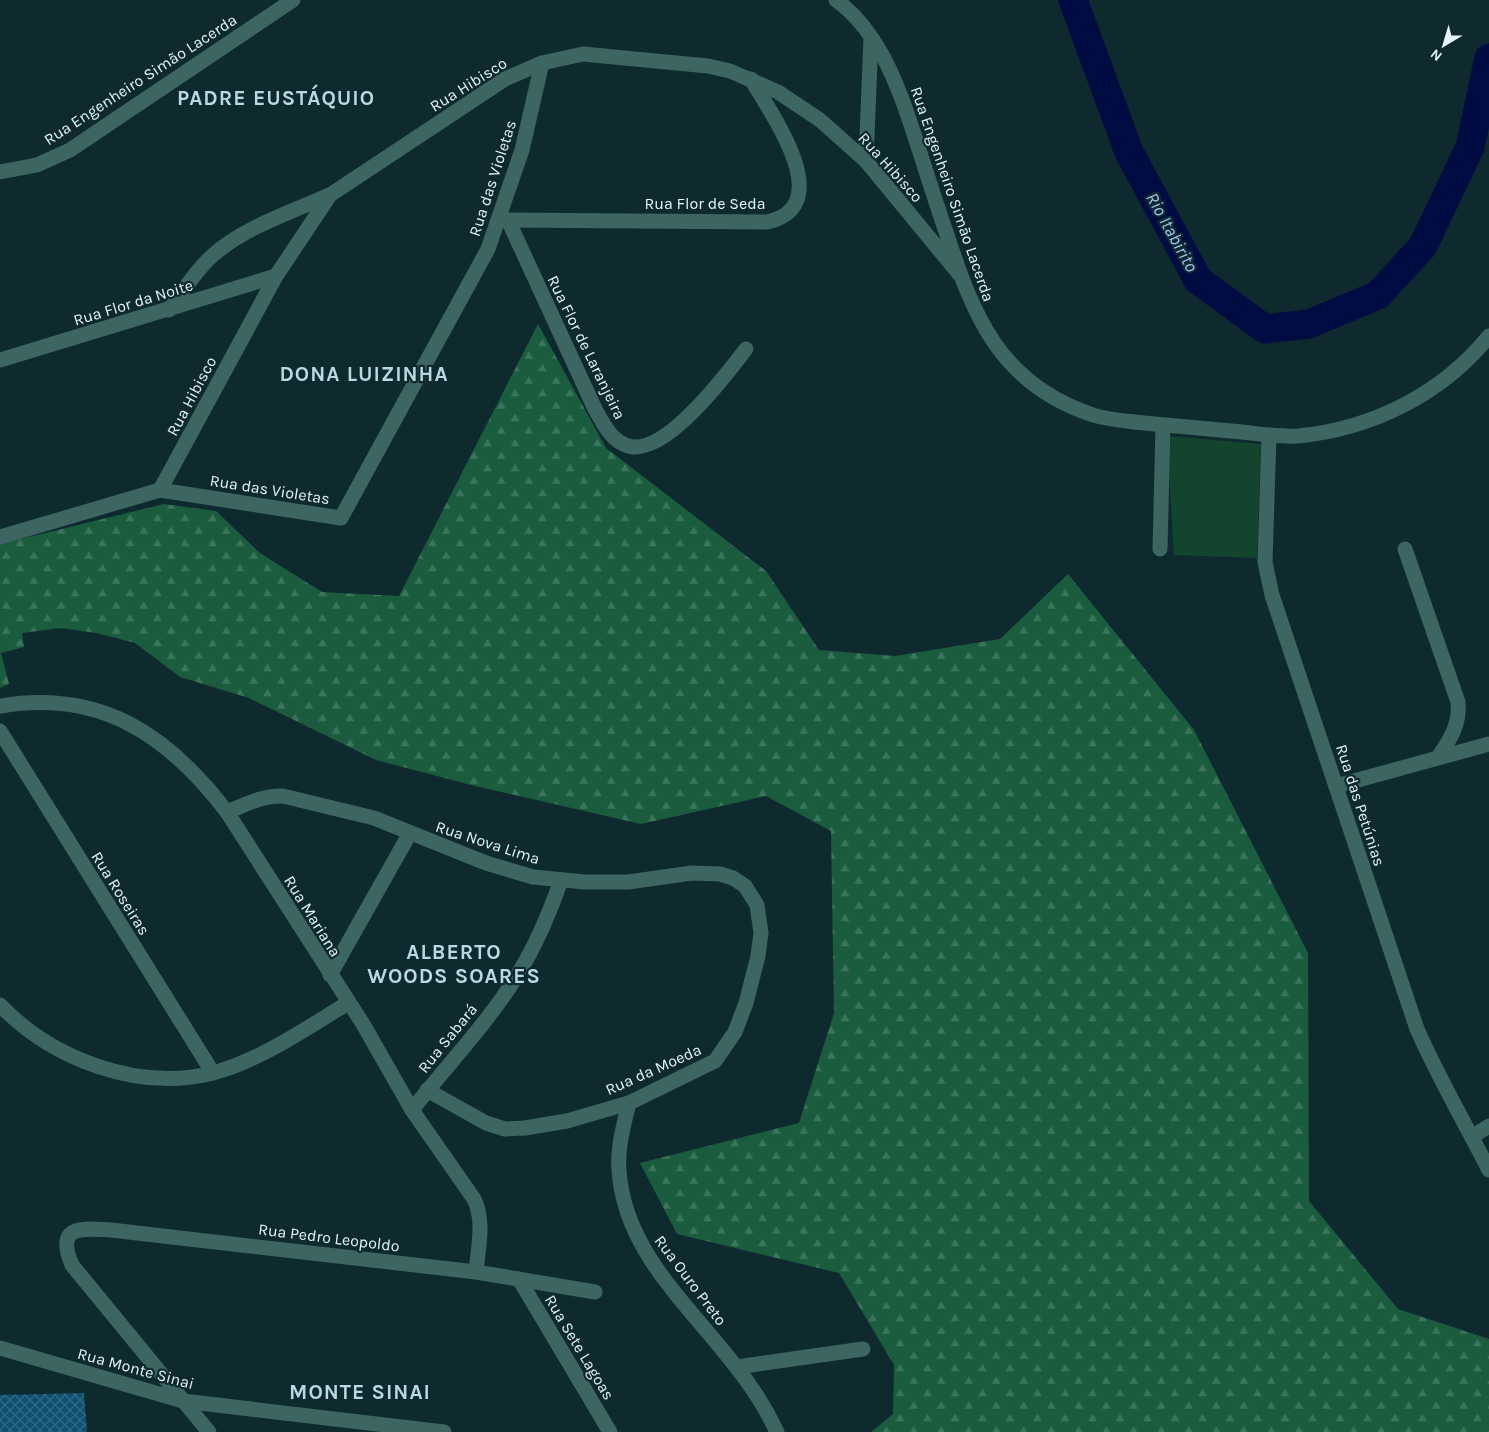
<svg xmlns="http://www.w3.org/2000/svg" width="1489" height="1432" font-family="Karla,sans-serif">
<defs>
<pattern id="forest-firs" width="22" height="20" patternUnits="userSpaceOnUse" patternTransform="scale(1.25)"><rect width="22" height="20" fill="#1b5c3f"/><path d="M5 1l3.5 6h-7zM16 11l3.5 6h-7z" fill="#3c745c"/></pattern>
<pattern id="building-cross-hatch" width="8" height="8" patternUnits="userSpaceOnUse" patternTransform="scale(1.25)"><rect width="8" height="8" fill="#0f4f70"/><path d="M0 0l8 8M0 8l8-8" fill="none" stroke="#326985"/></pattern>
</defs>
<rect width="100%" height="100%" fill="#0e2a2f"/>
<polygon fill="#12442e" points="1167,436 1261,444 1257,558 1174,555"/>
<polygon fill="url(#forest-firs)" points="538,324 606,448 766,571 819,650 895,656 1000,639 1068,574 1194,730 1308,953 1309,1201 1398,1309 1489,1339 1489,1432 871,1432 893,1414 894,1365 839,1273 677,1234 640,1163 799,1123 834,1013 831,831 766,796 641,824 475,786 376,760 249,698 180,677 135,643 96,633 61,628 22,633 24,647 1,653 9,684 0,688 0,544 164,504 216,511 260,553 322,592 399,596"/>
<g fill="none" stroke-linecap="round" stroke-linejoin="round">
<polyline stroke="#000b41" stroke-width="29" points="1073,0 1129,152 1198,280 1265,329 1309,324 1378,295 1423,246 1470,147 1489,58"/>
</g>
<polygon fill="url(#building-cross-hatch)" points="84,1393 87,1432 0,1432 0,1395"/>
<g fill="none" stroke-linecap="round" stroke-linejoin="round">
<g stroke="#3d6561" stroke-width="15">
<path d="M836 0C875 28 895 77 910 122 922 158 933 194 945 229 973 315 999 384 1093 415 1109 420 1128 421 1144 423 1177 426 1209 429 1242 432 1260 434 1280 437 1298 436 1372 429 1442 394 1489 336"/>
<polyline points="866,161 871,38"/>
<polyline points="0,172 37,165 70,150 293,0"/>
<path d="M499 220 767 222C839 206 771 114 751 79"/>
<path d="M508 220 595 409C603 423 611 441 628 446 665 457 726 375 746 349"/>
<path d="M169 310C183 292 195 271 212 256 244 227 290 213 329 195"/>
<polyline points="0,360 276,276"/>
<path d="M1269 435 1265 562 1272 595 1417 1029C1438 1077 1465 1123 1489 1170"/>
<polyline points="160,490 276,276 330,195 505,79 542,63 583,54 708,66 730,71 778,92 820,120 866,161 960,275"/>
<polyline points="0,537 160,490 341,518 488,249 522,150 542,63"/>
<polyline points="1160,549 1163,425"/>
<path d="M1405 549 1458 702C1460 724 1451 738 1439 756"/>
<path d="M0 706C101 689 168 735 227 812L363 1024 412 1110 474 1199C485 1221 478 1248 476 1272"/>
<polyline points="0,731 213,1073"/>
<polyline points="1336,786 1489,744"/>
<path d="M227 812C245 805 263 795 283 796L374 818 486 863 533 877 585 882H628L692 873 720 874 733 878 745 886 757 905 761 933 758 956 746 1003 735 1032 715 1061 629 1103 567 1121 525 1128 505 1129 486 1123 427 1090"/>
<polyline points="330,975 410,833"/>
<path d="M0 1005C52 1059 138 1092 213 1073 261 1060 305 1029 348 1003"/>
<path d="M629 1103C624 1124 617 1148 619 1170 624 1252 691 1307 737 1368 753 1388 766 1409 777 1432"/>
<path d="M412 1110C447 1065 488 1023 518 974 536 945 550 912 561 880"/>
<polyline points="1473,1136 1489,1126"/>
<polyline points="519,1279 610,1432"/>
<polyline points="0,1348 183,1401 444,1432"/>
<polyline points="737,1367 863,1349"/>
<path d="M209 1432 72 1265C55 1225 81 1228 111 1230L476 1272 595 1292"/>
</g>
</g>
<g text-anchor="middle" stroke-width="4.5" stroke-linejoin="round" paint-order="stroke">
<g font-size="16" fill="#e4f4f7" stroke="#0e2a2f">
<text transform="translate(140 79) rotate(-33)" y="6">Rua Engenheiro Simão Lacerda</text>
<text transform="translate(468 84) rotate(-32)" y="6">Rua Hibisco</text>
<text transform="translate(891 167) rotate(48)" y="6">Rua Hibisco</text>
<text transform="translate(492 178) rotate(-72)" y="6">Rua das Violetas</text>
<text transform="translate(953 194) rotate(71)" y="6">Rua Engenheiro Simão Lacerda</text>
<text x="705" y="209">Rua Flor de Seda</text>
<text transform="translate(133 302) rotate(-17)" y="6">Rua Flor da Noite</text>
<text transform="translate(587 347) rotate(64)" y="6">Rua Flor de Laranjeira</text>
<text transform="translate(191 396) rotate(-62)" y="6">Rua Hibisco</text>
<text transform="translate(270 489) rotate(9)" y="6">Rua das Violetas</text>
<text transform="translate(1361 805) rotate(72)" y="6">Rua das Petúnias</text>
<text transform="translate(488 842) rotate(18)" y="6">Rua Nova Lima</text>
<text transform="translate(121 893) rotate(58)" y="6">Rua Roseiras</text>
<text transform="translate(313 916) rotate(58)" y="6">Rua Mariana</text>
<text transform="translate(447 1038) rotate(-51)" y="6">Rua Sabará</text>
<text transform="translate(653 1069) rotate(-24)" y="6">Rua da Moeda</text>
<text transform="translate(329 1237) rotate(7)" y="6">Rua Pedro Leopoldo</text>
<text transform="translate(691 1280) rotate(53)" y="6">Rua Ouro Preto</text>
<text transform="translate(580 1347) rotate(59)" y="6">Rua Sete Lagoas</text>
<text transform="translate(136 1368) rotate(15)" y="6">Rua Monte Sinai</text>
</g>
<g font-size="18" font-style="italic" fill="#a9c4f8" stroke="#0e2a2f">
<text transform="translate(1172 232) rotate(61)" y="6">Rio Itabirito</text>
</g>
<g font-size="21" font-weight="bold" letter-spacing="1" fill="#b9d8df" stroke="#0e2a2f">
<text x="276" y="105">PADRE EUSTÁQUIO</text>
<text x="364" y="381">DONA LUIZINHA</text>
<text x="454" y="959">ALBERTO<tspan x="454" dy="24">WOODS SOARES</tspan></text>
<text x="360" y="1399">MONTE SINAI</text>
</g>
</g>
<g transform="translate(1444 45) rotate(218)" stroke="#0e2a2f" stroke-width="4" paint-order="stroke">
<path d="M0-4L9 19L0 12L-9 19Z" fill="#e4f4f7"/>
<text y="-8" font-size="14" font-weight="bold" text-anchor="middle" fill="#e4f4f7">N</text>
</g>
</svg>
